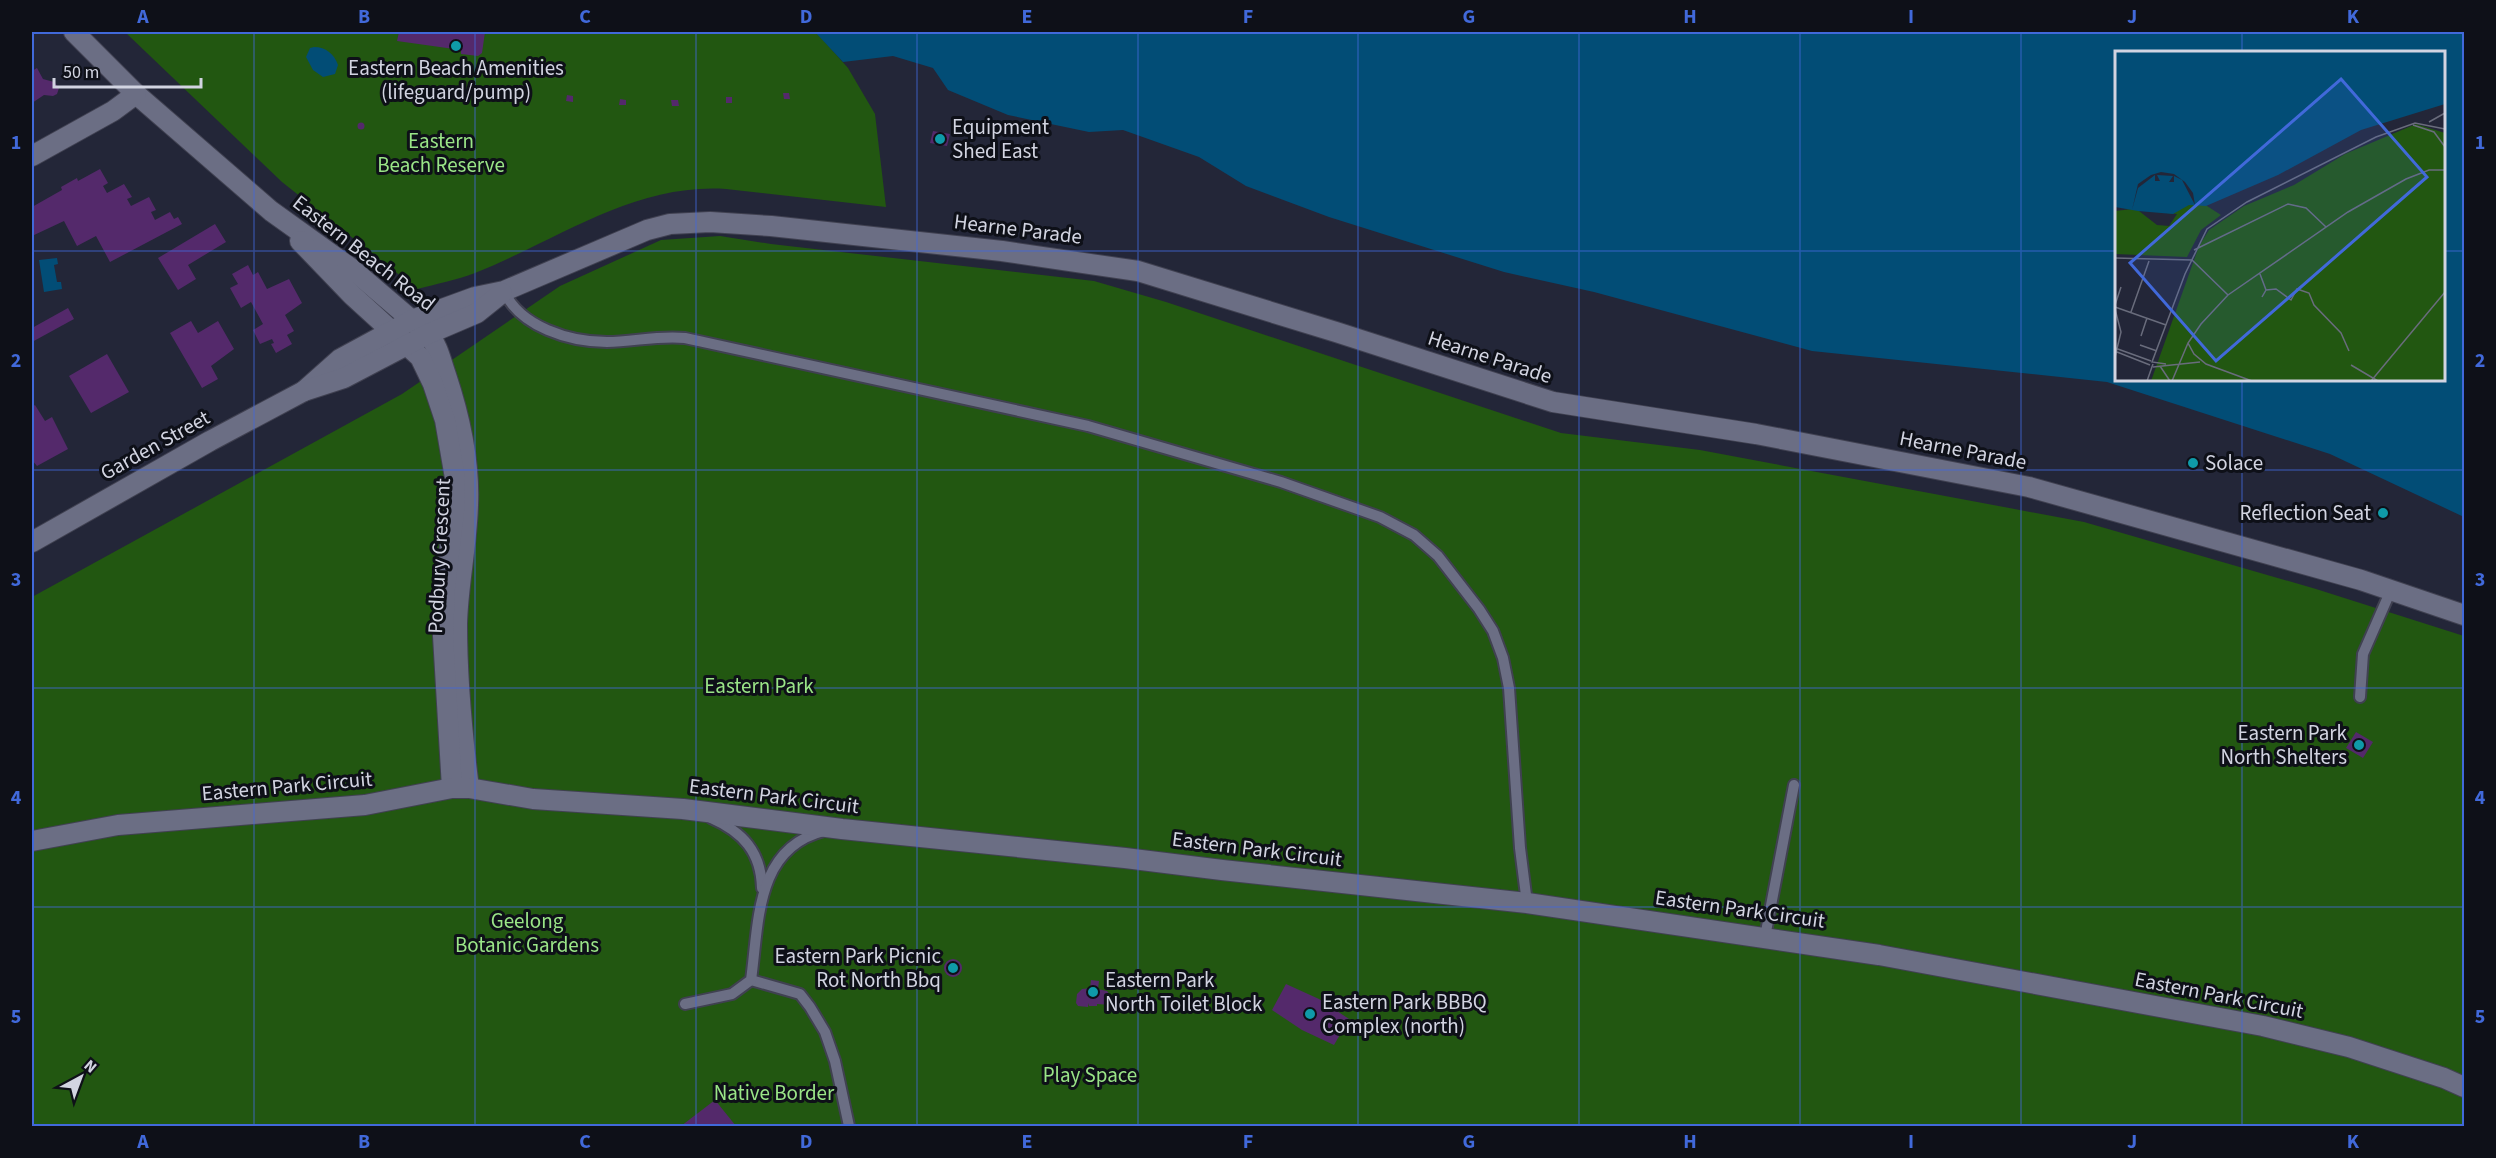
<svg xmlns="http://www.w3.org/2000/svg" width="2496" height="1158" font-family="'Source Sans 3',sans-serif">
<rect width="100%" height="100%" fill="#232638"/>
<g fill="#225711">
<path d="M125 32H816L848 68 875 114 886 207 726 189C634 183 558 240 475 273 457 280 436 284 417 289L282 182Z"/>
<polygon points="720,236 771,244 1094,281 1166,302 1561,433 1700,450 2084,522 2316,589 2464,636 2464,1126 32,1126 32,597 402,394 560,286 661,240"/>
</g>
<g fill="#024d76" fill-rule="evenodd">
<path d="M815 32H2464V517L2330 454 2107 382 1812 351 1594 292 1504 272 1329 217 1246 186 1199 157 1123 130 1089 132 1008 115 948 90 933 68 893 56 843 62ZM2116 52H2444V380H2116Z"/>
<path d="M314 47C326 47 334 54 338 65L335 74 323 77 313 70 306 57 310 48Z"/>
<polygon points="57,258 58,264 54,265 57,282 61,282 62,289 44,292 39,260"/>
</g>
<g fill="#54296b">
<polygon points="399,32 485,32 482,53 478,56 461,54 461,50 397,41"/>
<polygon points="37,68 43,79 54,82 59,88 57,94 53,96 44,95 32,103 32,71"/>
<polygon points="518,85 525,86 524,92 517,90"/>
<polygon points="783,93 789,93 790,99 784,99"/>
<polygon points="567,95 573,96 573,102 566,101"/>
<rect x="726" y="97" width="6" height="6"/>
<polygon points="620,99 626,100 626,105 619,105"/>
<polygon points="671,100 678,100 679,106 672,106"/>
<circle cx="361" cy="126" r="3.5"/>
<polygon points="933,131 950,134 947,146 930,143"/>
<polygon points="100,169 108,183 103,186 107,193 124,184 132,197 127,199 131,206 149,197 156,210 151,212 155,220 170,212 174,219 178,217 182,224 110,262 96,236 77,246 64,221 32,236 32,207 62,190 61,187 77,178 78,181"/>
<polygon points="215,224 226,242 188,265 196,279 178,290 158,258"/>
<polygon points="248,265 253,275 258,272 267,289 289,279 302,303 285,315 294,331 287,335 292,344 276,353 271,344 274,343 272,339 260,344 253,330 263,324 251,302 241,308 230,288 238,284 232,274"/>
<polygon points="68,308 74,319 32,342 32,328"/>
<polygon points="191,321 198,333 218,321 234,349 211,366 218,379 202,388 170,333"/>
<polygon points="107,354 129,392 91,413 69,376"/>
<polygon points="35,405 45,421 52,417 68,449 37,466 32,460 32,407"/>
<polygon points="2356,732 2373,742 2363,758 2346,748"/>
<circle cx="953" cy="968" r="9"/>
<polygon points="1091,980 1099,981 1098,989 1107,991 1111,996 1111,1005 1097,1004 1097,1006 1089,1006 1088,1003 1088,1007 1078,1006 1076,1003 1077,994 1082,989 1090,988"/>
<polygon points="1286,984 1319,999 1349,1019 1334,1045 1302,1030 1272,1010"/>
<polygon points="715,1100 736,1126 681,1126"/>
</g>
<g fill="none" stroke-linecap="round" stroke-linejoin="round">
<defs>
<g id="service">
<path d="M504 291C520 327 570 342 607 342 633 342 658 335 685 338L1088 426 1281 482 1380 517 1414 535 1438 556 1479 609 1493 631 1503 658 1509 688 1520 848 1527 903"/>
<polyline points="2360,697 2363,654 2391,590"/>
<path d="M711 818C743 832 761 852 762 888"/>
<polyline points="1765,937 1794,785"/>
<polyline points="751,980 800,994 810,1007 825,1032 835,1061 849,1126"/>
<path d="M685 1004 732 994 751 980C759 923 755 848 824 831"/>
</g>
<g id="minor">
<path d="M74 32 136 94 271 211 352 269 428 334C438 345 441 361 446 375 460 417 470 461 468 505 467 545 458 584 457 624 457 679 462 733 469 788"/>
<polyline points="32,156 113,111 136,94"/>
<polyline points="300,241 352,295 420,357 433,384 445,420 455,478 454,512 445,588 443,636 452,788"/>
<polyline points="304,391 340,359 412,320 475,297 504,291 647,230 670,224 710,222 771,226 1002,251 1138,271 1336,332 1553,402 1756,434 2029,487 2361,580 2464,615"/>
<polyline points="32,542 210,441 304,391 344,378 428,334 477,313 502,293"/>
<polyline points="32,841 118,825 365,805 452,788 469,788 533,799 683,809 842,829 1125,858 1222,870 1527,903 1879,955 2263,1026 2349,1047 2444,1078 2464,1087"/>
</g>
</defs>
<use href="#service" stroke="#404151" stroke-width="14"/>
<use href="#minor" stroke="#404151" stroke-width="22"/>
<use href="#service" stroke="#6b6e84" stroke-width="10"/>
<use href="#minor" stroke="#6b6e84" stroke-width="20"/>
</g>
<path fill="none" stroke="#4169da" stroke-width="1.5" stroke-opacity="0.55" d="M254 32V1126M475 32V1126M696 32V1126M917 32V1126M1138 32V1126M1358 32V1126M1579 32V1126M1800 32V1126M2021 32V1126M2242 32V52M32 251H2116M2444 251H2464M2242 380V1126M32 470H2464M32 688H2464M32 907H2464"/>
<g fill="#0f9aa8" stroke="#0e1018" stroke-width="2">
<circle cx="456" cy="46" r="6"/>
<circle cx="940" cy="139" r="6"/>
<circle cx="2193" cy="463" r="6"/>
<circle cx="2383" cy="513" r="6"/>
<circle cx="2359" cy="745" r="6"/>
<circle cx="953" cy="968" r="6"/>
<circle cx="1093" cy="992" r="6"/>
<circle cx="1310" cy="1014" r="6"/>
</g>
<g text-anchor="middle" stroke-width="6" stroke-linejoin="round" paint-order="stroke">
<g font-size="21" fill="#d2d4e1" stroke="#0e1018" text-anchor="start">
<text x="456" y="75" text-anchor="middle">Eastern Beach Amenities<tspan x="456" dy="24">(lifeguard/pump)</tspan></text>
<text x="952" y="134">Equipment<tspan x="952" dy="24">Shed East</tspan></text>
<text x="2205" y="470">Solace</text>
<text x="2371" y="520" text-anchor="end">Reflection Seat</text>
<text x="2347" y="740" text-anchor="end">Eastern Park<tspan x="2347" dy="24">North Shelters</tspan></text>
<text x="941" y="963" text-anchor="end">Eastern Park Picnic<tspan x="941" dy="24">Rot North Bbq</tspan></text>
<text x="1105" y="987">Eastern Park<tspan x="1105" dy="24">North Toilet Block</tspan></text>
<text x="1322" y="1009">Eastern Park BBBQ<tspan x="1322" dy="24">Complex (north)</tspan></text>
</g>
<g font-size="21" fill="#9ae587" stroke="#0e1018">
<text x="441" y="148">Eastern<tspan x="441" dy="24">Beach Reserve</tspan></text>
<text x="759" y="693">Eastern Park</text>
<text x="527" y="928">Geelong<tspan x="527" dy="24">Botanic Gardens</tspan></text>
<text x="1090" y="1082">Play Space</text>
<text x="774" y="1100">Native Border</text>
</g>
<g font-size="21" fill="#d2d4e1" stroke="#0e1018">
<text transform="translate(1018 229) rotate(7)" y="7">Hearne Parade</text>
<text transform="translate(364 253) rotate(38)" y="7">Eastern Beach Road</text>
<text transform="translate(1490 357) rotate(18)" y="7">Hearne Parade</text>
<text transform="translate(155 445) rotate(-29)" y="7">Garden Street</text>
<text transform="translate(1963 450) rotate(11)" y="7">Hearne Parade</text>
<text transform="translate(439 556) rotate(-87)" y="7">Podbury Crescent</text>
<text transform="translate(287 786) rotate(-5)" y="7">Eastern Park Circuit</text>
<text transform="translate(774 796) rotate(7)" y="7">Eastern Park Circuit</text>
<text transform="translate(1257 849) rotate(7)" y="7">Eastern Park Circuit</text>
<text transform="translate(1740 909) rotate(8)" y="7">Eastern Park Circuit</text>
<text transform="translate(2219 995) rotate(11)" y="7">Eastern Park Circuit</text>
</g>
</g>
<g transform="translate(2115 51)">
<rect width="330" height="330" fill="#232638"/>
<path d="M301 73 330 82V330H36L84 195 94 179 129 155 179 134 230 103ZM21 138 92 155 106 164 86 179 72 206 0 203V160L17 158ZM24 160H31L62 163 54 175 42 174Z" fill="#225711" fill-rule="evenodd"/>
<path d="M0 0H330V53L246 79 163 124 91 155 74 154 58 163 23 160 0 156Z" fill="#024d76"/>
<path d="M46 121 59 123 70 131 78 142 80 154 67 129 59 125V131H54L58 125 42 124 45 130H40V124L23 137 17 159 23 133 36 124Z" fill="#232638"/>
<path fill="none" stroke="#696c7c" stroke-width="1.5" d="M314 71 330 62M298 74 319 81 330 96M79 199 173 153 191 157 211 176M0 207 77 209 113 244M145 223 151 239 147 246M151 239 161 238 176 249 182 238 194 242 199 254 226 282 234 300M0 254 6 236M0 256 51 274M0 258 6 281 0 306M16 261 34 210M26 285 32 267M25 294 42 300M0 297 36 310M2 301 35 314M51 313 37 311 70 223 92 178 132 151 261 86 300 72 330 78M236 314 263 330M45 315 55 330M38 316 85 311M32 330 38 313M57 330 73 292M137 330 91 313 79 303 73 292 86 273 113 244 233 161 291 128 314 119H330M256 330 330 241"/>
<path fill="#4169da" fill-opacity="0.15" stroke="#4169da" stroke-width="3" d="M226 28 312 126 101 310 15 212Z"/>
<rect width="330" height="330" fill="none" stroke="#d2d4e1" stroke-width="3"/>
</g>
<rect width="2496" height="1158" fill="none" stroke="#0e1018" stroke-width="66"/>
<g transform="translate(81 1077) rotate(41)" stroke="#0e1018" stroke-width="4.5" paint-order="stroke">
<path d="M0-4.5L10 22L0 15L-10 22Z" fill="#d2d4e1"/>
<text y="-9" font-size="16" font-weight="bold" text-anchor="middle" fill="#d2d4e1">N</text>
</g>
<path d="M54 78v9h147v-9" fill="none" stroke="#d2d4e1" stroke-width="3"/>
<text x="63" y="78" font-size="18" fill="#d2d4e1" stroke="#0e1018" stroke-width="4.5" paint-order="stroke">50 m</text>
<rect x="33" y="33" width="2430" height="1092" fill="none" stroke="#4169da" stroke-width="2"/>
<g font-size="20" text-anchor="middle" font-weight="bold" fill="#4169da">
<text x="143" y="23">A</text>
<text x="364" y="23">B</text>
<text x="585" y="23">C</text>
<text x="806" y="23">D</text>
<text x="1027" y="23">E</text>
<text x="1248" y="23">F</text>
<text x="1469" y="23">G</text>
<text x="1690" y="23">H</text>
<text x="1911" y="23">I</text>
<text x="2132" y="23">J</text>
<text x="2353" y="23">K</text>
<text x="16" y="149">1</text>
<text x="2480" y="149">1</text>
<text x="16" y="367">2</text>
<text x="2480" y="367">2</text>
<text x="16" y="586">3</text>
<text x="2480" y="586">3</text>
<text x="16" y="804">4</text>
<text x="2480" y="804">4</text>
<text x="16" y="1023">5</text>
<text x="2480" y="1023">5</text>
<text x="143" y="1148">A</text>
<text x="364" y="1148">B</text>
<text x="585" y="1148">C</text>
<text x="806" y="1148">D</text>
<text x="1027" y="1148">E</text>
<text x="1248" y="1148">F</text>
<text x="1469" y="1148">G</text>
<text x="1690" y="1148">H</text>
<text x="1911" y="1148">I</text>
<text x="2132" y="1148">J</text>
<text x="2353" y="1148">K</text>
</g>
</svg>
